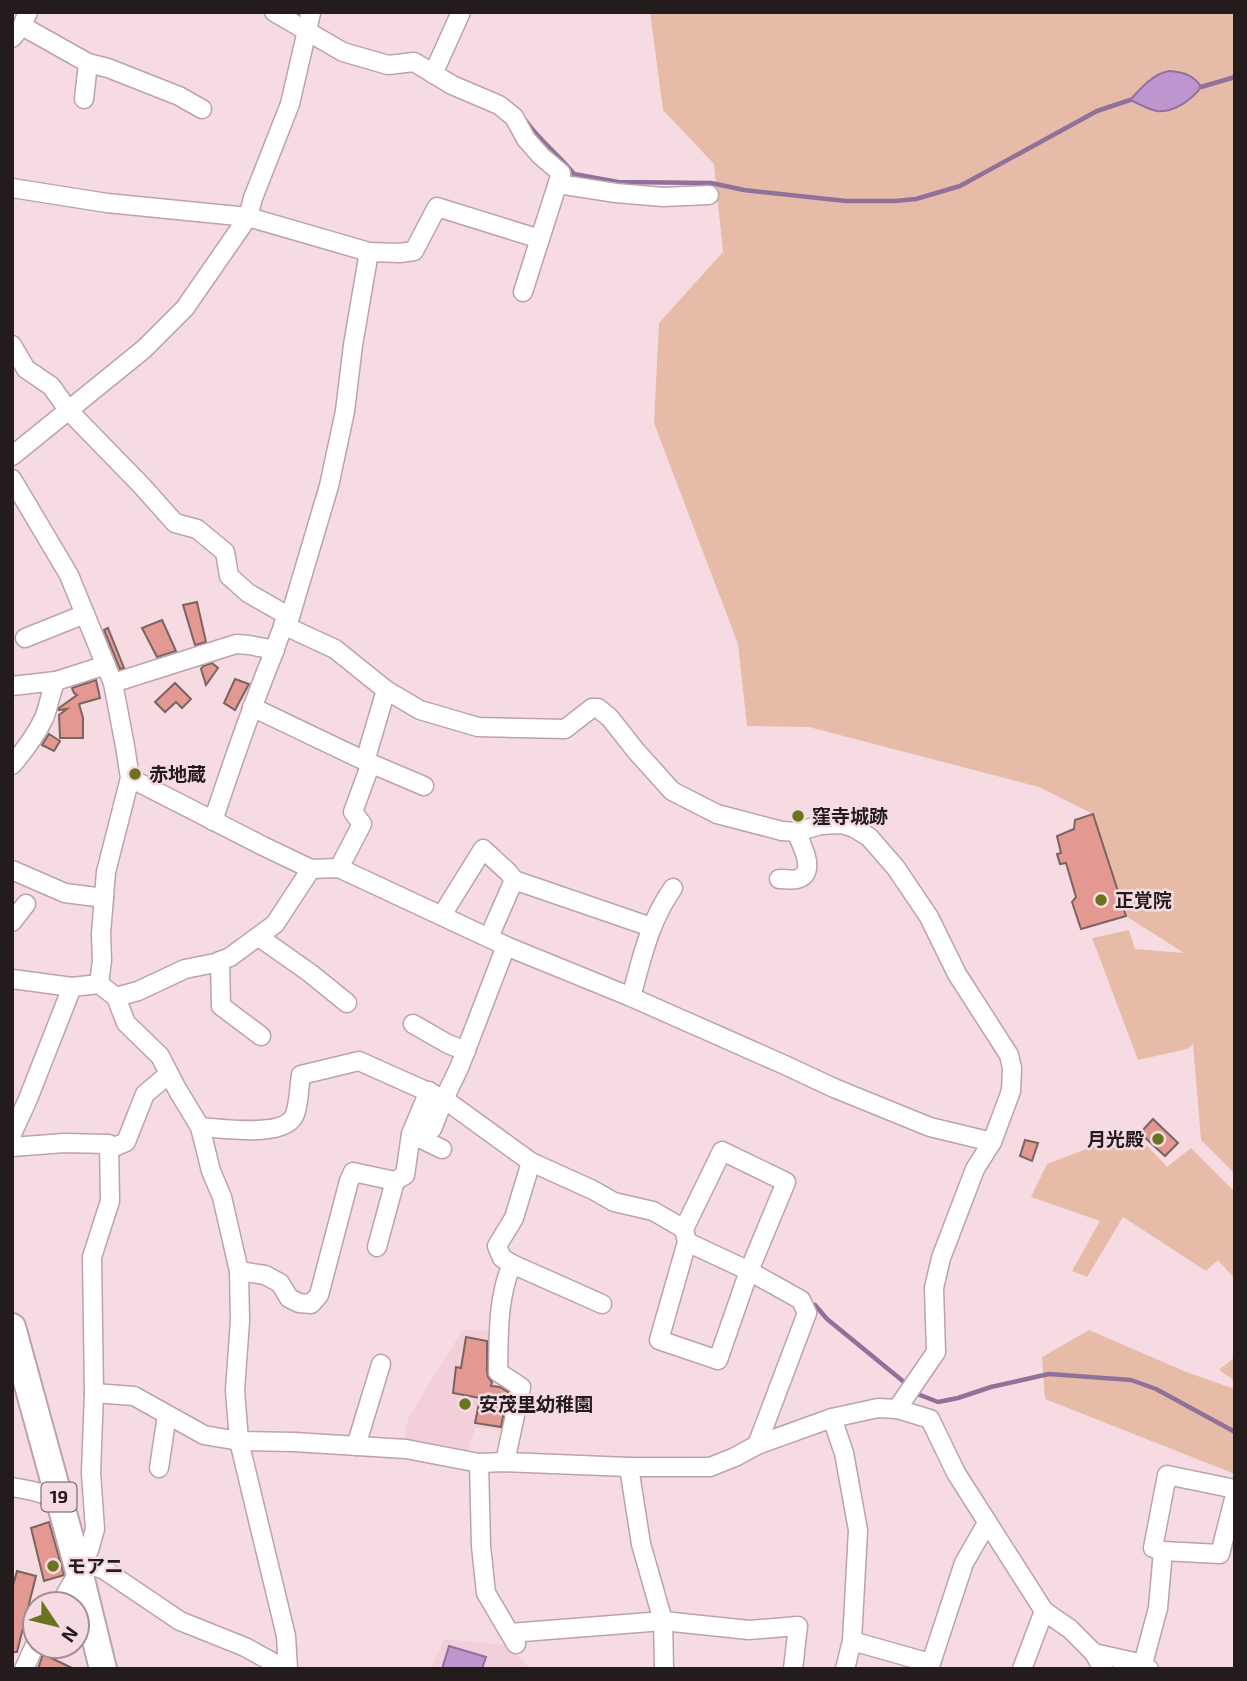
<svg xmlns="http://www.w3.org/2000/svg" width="1247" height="1681" font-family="'Exo 2','Noto Sans JP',sans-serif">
<rect width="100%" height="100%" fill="#f6dce2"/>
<g fill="#f3d0d9">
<polygon points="463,1329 495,1332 493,1375 517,1390 507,1431 475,1428 468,1452 404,1440 408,1418"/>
<polygon points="444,1639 509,1645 531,1669 431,1669"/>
</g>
<g fill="#e6bba7">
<polygon points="650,12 1235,12 1235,1174 1201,1140 1193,1044 1187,1049 1138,1060 1092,938 1129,930 1135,949 1184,953 1126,916 1093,814 1039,787 809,727 747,726 738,644 654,423 659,323 723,252 714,164 663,110"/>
<polygon points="1133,1131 1167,1167 1191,1148 1235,1192 1235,1279 1218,1260 1206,1271 1123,1217 1087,1277 1072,1271 1100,1221 1031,1197 1047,1164"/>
<polygon points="1089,1330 1186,1372 1235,1389 1235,1474 1045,1399 1042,1357"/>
<polygon points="1235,1357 1235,1381 1219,1370"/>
</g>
<g fill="#bd96cf" stroke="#8f719a" stroke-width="2">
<path d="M1169 71C1183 72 1194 75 1201 87 1192 100 1173 113 1157 111 1148 110 1138 103 1130 100 1141 88 1153 74 1169 71Z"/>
<polygon points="449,1646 486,1657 482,1669 442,1669"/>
</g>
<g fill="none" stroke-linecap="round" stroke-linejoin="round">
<g stroke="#8f719a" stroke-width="4.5">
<polyline points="1201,87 1235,77"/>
<path d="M526 121C540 141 559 155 574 174L618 182 711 183 744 190 846 201H895L916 199 960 186 1097 111 1130 100"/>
<polyline points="815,1305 827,1319 904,1382"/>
<polyline points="915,1391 920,1395 938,1402 958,1398 991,1387 1049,1374 1131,1380 1156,1389 1235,1432"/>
</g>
</g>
<g fill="#e39892" stroke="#7b6361" stroke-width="2">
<polygon points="197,602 206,642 195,645 183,605"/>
<polygon points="162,620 176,651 157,657 142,628"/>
<polygon points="108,628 124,668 120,669 104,630"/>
<polygon points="212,663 218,668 206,685 201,669 203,666"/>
<polygon points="235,679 249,684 235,710 224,703"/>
<polygon points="96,680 100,698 79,704 83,718 83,738 60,738 59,715 67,709 59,710 59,708 77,695 74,693 72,688"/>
<polygon points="175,683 191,699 182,708 176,702 165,712 155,702"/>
<polygon points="49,734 60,741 54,751 42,745"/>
<polygon points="1093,814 1126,916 1081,929 1072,902 1076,897 1066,863 1060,864 1057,854 1061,853 1057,836 1074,829 1075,820"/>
<polygon points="1153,1119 1178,1143 1165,1156 1140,1133"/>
<polygon points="1025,1140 1038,1143 1032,1161 1020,1156"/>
<polygon points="466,1337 487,1341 487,1372 488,1377 492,1382 491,1386 500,1387 508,1392 501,1427 475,1423 480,1398 453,1393 456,1367 461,1368"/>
<polygon points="49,1522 64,1575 44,1581 31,1528"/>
<polygon points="17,1571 36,1576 17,1652 12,1652 12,1589"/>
<polygon points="43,1654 74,1669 38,1669"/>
</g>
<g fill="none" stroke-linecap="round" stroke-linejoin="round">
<defs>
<g id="minor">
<polyline points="274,12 343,52 388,65 414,62 452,85 499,105 514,117 526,139 541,156 561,173 523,292"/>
<polyline points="22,26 88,63 108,68 179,96 202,109"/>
<polyline points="12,38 22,26 28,12"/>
<polyline points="433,74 461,12"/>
<polyline points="84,99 88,63"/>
<polyline points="558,184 616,193 663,197 709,195"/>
<path d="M12 188 107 203 248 217 369 252 353 345 345 411 329 486 290 617C279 630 277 646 270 662 249 714 231 767 213 821"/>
<polyline points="369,252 400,253 414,251 437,207 540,239"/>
<polyline points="12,345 26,369 51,386 69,411 142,486 175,523 197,529 225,552 229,576 248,593 290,617"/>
<polyline points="12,456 144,349 185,308 248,217 253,198 290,104 311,13 309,12"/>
<polyline points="12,479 69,575 113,683 125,746 130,778 106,872 101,934 102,960 99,984"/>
<polyline points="283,625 335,649 386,690 420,710 478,727 565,729 592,708 598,708 610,718 636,751 672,791 717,814 782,831 796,832 821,825 842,824 854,828 869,837 896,868 929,917 957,974 1009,1055 1012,1068 1011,1091 992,1142 975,1169 941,1258 934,1288 936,1352 897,1409"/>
<polyline points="25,638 85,614"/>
<polyline points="113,683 236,644 249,645 275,650"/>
<polyline points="12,686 56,681"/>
<polyline points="252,707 365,761 424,786"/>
<polyline points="365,761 386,690"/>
<path d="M12 765C24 751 36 735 44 718 49 706 50 693 56 681L106 665"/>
<polyline points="130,778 263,846 311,869 339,868 506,946 631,997 787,1066 834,1088 930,1127 992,1142"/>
<polyline points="339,868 362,824 353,812 371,763"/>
<polyline points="12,870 65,893 104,898"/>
<path d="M779 879C785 879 792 880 797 879 818 874 801 843 796 832"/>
<polyline points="442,915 483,849 509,873 514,880 651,927"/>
<polyline points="12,922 26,904"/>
<polyline points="259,937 310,973 347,1003"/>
<polyline points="489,937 514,880"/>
<polyline points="220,961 221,1006 261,1036"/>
<polyline points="12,979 72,987 99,984 116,997 126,1023 160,1056 177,1089 200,1127 211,1171 222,1197 239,1271 240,1321 235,1390 239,1441 286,1636 288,1669"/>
<polyline points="116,997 138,991 185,969 215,963 230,957 275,924 311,869"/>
<path d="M631 997C642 958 649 922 673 888"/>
<polyline points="413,1024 448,1044 466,1051"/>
<path d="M200 1127C222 1128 286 1139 295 1114 299 1103 299 1087 301 1075L359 1061 444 1099 531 1162 593 1190 614 1202 653 1211 684 1229"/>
<polyline points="432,1129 444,1099 459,1068 506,946"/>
<polyline points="12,1134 28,1099 72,987"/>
<polyline points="411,1134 442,1149"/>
<polyline points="12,1147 64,1143 109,1144 110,1201 92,1257 94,1393 91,1473 95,1529 89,1550 79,1571 60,1604"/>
<polyline points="109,1149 126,1142 145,1094 169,1074"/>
<polygon points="722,1151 786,1182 749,1271 718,1360 659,1340 687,1242 684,1229"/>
<polyline points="687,1242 749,1271 801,1300 807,1313 757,1445"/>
<polyline points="377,1247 395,1181"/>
<polyline points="512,1264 602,1304"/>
<polyline points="239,1271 265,1275 280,1283 289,1298 299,1303 311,1304 319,1295 349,1181 353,1172 395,1181 405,1175 411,1134 429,1091"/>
<polyline points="94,1393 134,1396 204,1435 239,1441 294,1442 406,1449 479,1463 505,1462 629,1467 710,1467 735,1457 757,1445 832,1418 878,1408 897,1409 930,1419 956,1473 1044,1611 1070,1629 1094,1653 1103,1669"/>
<polyline points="832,1418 844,1453 858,1530 852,1641 845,1669"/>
<polyline points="356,1446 381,1364"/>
<path d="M505 1462 521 1387 498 1372C499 1335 497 1299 512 1264L502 1258 497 1246 514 1218 531 1162"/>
<polyline points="479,1463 481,1546 486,1593 516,1644"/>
<polyline points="629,1467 641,1544 663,1621 664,1669"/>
<polyline points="159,1468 167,1415"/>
<polyline points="12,1487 33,1491 59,1499"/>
<polyline points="1235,1489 1167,1475 1153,1548 1163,1551 1220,1554 1235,1495"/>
<polyline points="79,1571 92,1566 103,1569 180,1621 245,1647 285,1669"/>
<polyline points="510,1633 663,1621 749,1630 798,1626 793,1669"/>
<polyline points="852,1641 930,1663"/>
<polyline points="1094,1653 1143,1664 1149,1669"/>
<polyline points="1143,1664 1158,1608 1163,1551"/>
<polyline points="24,1669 35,1645"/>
<polyline points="929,1669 964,1563 987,1523"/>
<polyline points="1022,1669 1044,1611"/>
</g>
<polyline id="highway" points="12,1327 79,1571 103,1669"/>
</defs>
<use href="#minor" stroke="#bca3a9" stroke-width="21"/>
<use href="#highway" stroke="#bca3a9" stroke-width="30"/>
<use href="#minor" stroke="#fff" stroke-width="18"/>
<use href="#highway" stroke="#fff" stroke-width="26"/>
</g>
<g fill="#6a741e" stroke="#f6dce2" stroke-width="2.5">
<circle cx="135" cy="774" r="7"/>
<circle cx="798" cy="816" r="7"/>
<circle cx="1101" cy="900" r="7"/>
<circle cx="1158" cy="1139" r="7"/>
<circle cx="465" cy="1404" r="7"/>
<circle cx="53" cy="1566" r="7"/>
</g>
<g text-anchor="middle" stroke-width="5" stroke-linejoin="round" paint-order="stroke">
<rect fill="#f6dce2" stroke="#635558" stroke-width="2" x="41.5" y="1482.5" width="35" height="29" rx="5"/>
<g font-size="18" font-weight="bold" fill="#241b1d">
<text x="59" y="1503">19</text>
</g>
<g font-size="19" font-weight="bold" fill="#241b1d" stroke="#f6dce2" text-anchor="start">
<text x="149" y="781">赤地蔵</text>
<text x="812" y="823">窪寺城跡</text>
<text x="1115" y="907">正覚院</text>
<text x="1144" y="1146" text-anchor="end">月光殿</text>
<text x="479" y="1411">安茂里幼稚園</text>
<text x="67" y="1573">モアニ</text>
</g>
</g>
<rect width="1247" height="1681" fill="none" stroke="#241b1d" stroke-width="28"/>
<g transform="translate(56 1625) rotate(125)"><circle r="33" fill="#f6dce2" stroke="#a28f93" stroke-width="2"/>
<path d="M0-5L12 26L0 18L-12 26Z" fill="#6a741e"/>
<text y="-10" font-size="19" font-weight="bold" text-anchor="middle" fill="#241b1d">N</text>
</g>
</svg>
